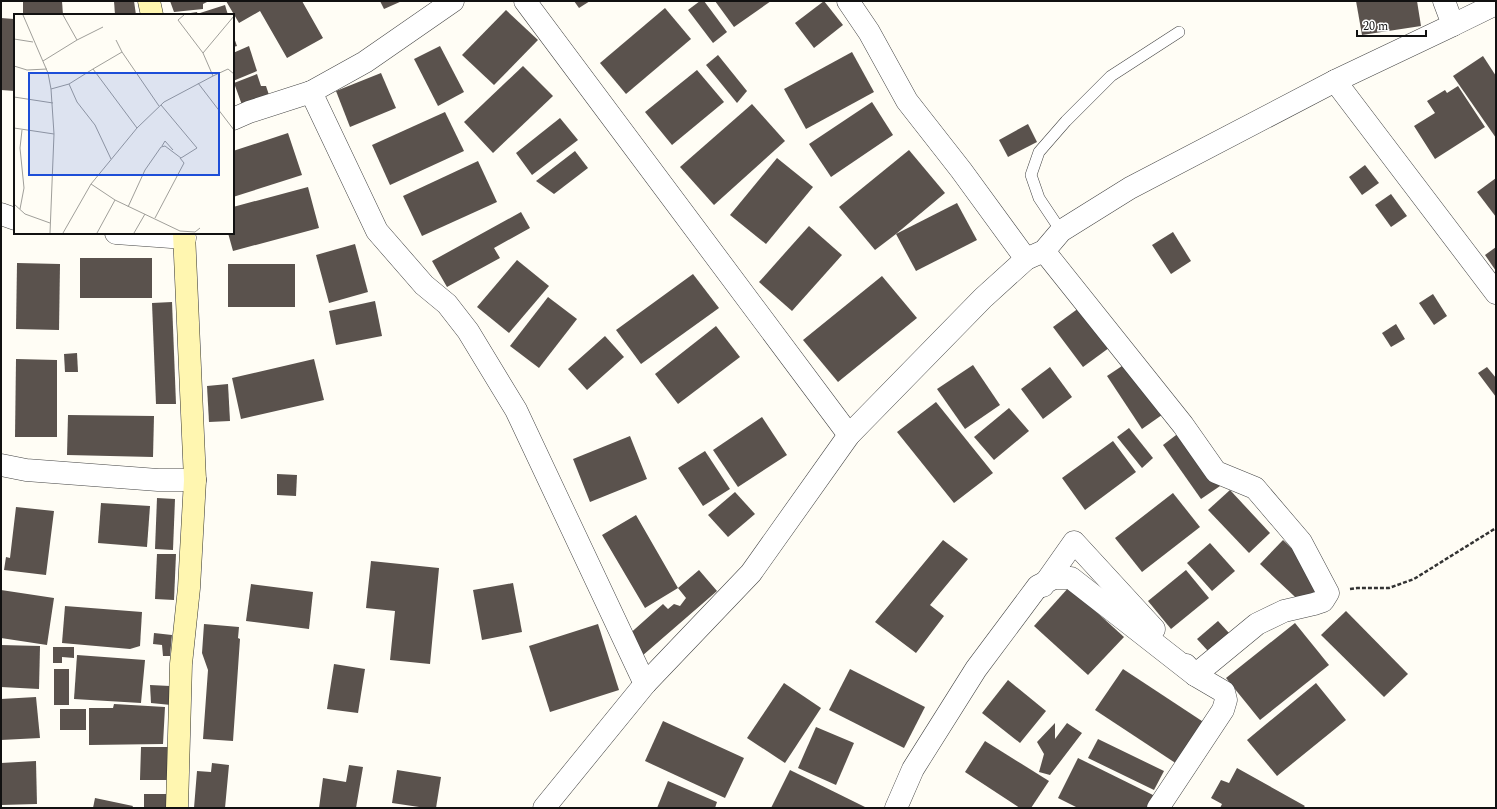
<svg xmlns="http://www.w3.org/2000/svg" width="1497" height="809" font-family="Spectral,serif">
<rect width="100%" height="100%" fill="#fffdf5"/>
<g fill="#5a524d">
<polygon points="23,1 62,1 63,15 23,15"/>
<polygon points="114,1 134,1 136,15 115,15"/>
<polygon points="170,1 209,1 203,4 203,9 174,12"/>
<polygon points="226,1 302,1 323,38 287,58 260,11 239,23"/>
<polygon points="380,1 402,1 384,9"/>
<polygon points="574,1 590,1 579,8"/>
<polygon points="700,1 704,1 727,32 713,43 688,10"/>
<polygon points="715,1 771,1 734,27"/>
<polygon points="824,1 843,25 814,48 795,23"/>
<polygon points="1356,1 1417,1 1421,26 1362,35"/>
<polygon points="225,5 228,15 200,15 200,13"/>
<polygon points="665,8 691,39 626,94 600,63"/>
<polygon points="506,10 538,40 494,85 462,55"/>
<polygon points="197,12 198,15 184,15 184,14"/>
<polygon points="1,18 14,19 15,91 1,90"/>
<polygon points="233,35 237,46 233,47"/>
<polygon points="249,46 257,71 233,81 233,53"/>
<polygon points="440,46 464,92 438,106 414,59"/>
<polygon points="852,52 874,92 806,129 784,89"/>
<polygon points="718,55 747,91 737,103 706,65"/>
<polygon points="1483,56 1496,76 1496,138 1453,76"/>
<polygon points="523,66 553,96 493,153 464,122"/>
<polygon points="697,70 724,102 672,145 645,112"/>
<polygon points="381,73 396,108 350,127 336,91"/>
<polygon points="257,74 261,86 266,86 269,95 242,105 234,83"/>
<polygon points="1458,86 1485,127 1435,159 1414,126 1435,113 1427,101 1445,90 1447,93"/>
<polygon points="872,102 893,135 831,177 809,144"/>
<polygon points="752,104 785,141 714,205 680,167"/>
<polygon points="445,112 464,151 390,185 372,145"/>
<polygon points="560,118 578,140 532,175 516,153"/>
<polygon points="1028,124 1037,142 1008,157 999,140"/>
<polygon points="288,133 302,175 233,197 233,151"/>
<polygon points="909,150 945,193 896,234 875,250 839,207"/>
<polygon points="575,151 588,168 554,194 536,181"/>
<polygon points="777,158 813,187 766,244 730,215"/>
<polygon points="478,161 497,202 422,236 403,196"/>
<polygon points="1365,165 1379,183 1362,195 1349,177"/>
<polygon points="1496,178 1496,217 1477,192"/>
<polygon points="308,187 319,228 233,251 228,233 233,233 233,207"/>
<polygon points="1391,194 1407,216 1391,227 1375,205"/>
<polygon points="957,203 977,240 916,271 896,234"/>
<polygon points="521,212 530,228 494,248 500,258 447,287 432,261"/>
<polygon points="809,226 842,255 792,311 759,282"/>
<polygon points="1173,232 1191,261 1171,274 1152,245"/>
<polygon points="355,244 368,292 329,303 316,255"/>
<polygon points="1496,247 1496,271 1485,255"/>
<rect x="80" y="258" width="72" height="40"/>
<polygon points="517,260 549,286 509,333 477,307"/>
<polygon points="17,263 60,264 59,330 16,329"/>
<rect x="228" y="264" width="67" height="43"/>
<polygon points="693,274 719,308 641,364 616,330"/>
<polygon points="882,276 917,318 838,382 803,340"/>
<polygon points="1433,294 1447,316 1434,325 1419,303"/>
<polygon points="548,297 577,319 539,368 510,346"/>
<polygon points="375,301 382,336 336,345 329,311"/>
<polygon points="172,302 176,404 156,404 152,303"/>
<polygon points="1083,305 1113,345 1083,367 1053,327"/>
<polygon points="1396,324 1405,339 1391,347 1382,333"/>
<polygon points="716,326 740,357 678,404 655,374"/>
<polygon points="605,336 624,357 587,390 568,369"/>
<polygon points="77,353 78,372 65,372 64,354"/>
<polygon points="1134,358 1169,410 1142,429 1107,376"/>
<polygon points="16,359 57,360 57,437 15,437"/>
<polygon points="314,359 324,400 241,419 232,378"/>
<polygon points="973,365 1000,405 965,429 937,389"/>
<polygon points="1050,367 1072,397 1043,419 1021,389"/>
<polygon points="1487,367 1496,378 1496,397 1478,373"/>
<polygon points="228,384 230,421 209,422 207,386"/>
<polygon points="936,402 993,473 954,503 897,432"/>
<polygon points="1009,408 1029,431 994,460 974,437"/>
<polygon points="68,415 154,416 153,457 67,455"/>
<polygon points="762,417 787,455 738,487 713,450"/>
<polygon points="1129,428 1153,458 1142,468 1117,437"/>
<polygon points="1184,429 1223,484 1201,499 1163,445"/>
<polygon points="630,436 647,479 590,502 573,459"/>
<polygon points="1113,441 1136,472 1085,510 1062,478"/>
<polygon points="705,451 730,489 703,506 678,468"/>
<polygon points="277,474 297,475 296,496 277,495"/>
<polygon points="1230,490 1270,533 1249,553 1208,510"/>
<polygon points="735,492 755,514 728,537 708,515"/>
<polygon points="1173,493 1200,527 1142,572 1115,538"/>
<polygon points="157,498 175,499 173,550 155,549"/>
<polygon points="101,503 150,506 147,547 98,543"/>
<polygon points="16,507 54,511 46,575 4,570 6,557 10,558"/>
<polygon points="636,515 678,588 699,570 717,591 642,656 626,637 663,604 668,609 674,604 680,606 686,598 678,588 645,608 602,535"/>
<polygon points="943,540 968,559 930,605 944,616 916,653 875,622"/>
<polygon points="1283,540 1323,578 1308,609 1260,564"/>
<polygon points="1210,543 1235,571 1212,591 1187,563"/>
<polygon points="157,554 176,554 174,600 155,599"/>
<polygon points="371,561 439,568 430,664 390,660 395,611 366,608"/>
<polygon points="1186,570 1209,598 1171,629 1148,601"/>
<polygon points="513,583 522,632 482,640 473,590"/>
<polygon points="251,584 313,592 309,629 246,621"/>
<polygon points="1069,587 1124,637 1088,675 1034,626"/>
<polygon points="1,590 54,598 47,645 1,638"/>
<polygon points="65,606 142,612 140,646 130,649 62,643"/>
<polygon points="1346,611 1408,674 1384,697 1321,635"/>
<polygon points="1218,621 1240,645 1219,663 1197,639"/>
<polygon points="1295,623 1329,665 1260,720 1226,678"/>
<polygon points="204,624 239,627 238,638 240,639 233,741 203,739 208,670 202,653"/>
<polygon points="598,624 619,690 550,712 529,646"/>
<polygon points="154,633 172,635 170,656 163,656 162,645 153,644"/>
<polygon points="1,645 40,646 39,689 1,687"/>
<polygon points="53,647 74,647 74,658 62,657 62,663 53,663"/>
<polygon points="77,655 145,660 141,703 74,699"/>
<polygon points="334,664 365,669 358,713 327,709"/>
<rect x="54" y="669" width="15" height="36"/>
<polygon points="850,669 925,707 904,748 829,710"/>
<polygon points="1123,669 1208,725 1180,766 1095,710"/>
<polygon points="1008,680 1046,711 1020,743 982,713"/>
<polygon points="784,683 821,708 785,763 747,738"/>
<polygon points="1316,683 1346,720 1277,776 1247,740"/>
<polygon points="150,685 170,686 171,705 151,703"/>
<polygon points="36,697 40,738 1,740 1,699"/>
<polygon points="114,704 165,707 163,744 89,745 89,708 113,708"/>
<rect x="60" y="709" width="26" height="21"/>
<polygon points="663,721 744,758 725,798 645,761"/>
<polygon points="1055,723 1055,739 1067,723 1082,733 1050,775 1039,772 1044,754 1037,742"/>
<polygon points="816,727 854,743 836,785 798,768"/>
<polygon points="1098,739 1164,771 1154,790 1088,758"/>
<polygon points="985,741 1049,781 1031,808 1020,808 965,772"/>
<polygon points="141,747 168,747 167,780 140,780"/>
<polygon points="1078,758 1155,796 1149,808 1078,808 1058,798"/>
<polygon points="36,761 37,804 1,805 1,763"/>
<polygon points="212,763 229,765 225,808 194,808 197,771 211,772"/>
<polygon points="349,765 363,767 356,808 319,808 323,778 346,782"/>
<polygon points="1237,768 1305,806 1303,808 1220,808 1222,804 1211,798 1221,780 1229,783"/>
<polygon points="397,770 441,777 436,808 426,808 392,803"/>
<polygon points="790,770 867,808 771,808"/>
<polygon points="668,781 717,802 715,808 657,808"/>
<rect x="144" y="794" width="22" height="14"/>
<polygon points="95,798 133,806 132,808 93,808"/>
</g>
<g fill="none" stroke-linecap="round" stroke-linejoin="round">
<defs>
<polyline id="lane" points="1061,231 1039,198 1031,175 1039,152 1066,121 1111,76 1179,32"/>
<g id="street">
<polyline points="525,1 849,435"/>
<polyline points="848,1 869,32 907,101 961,170 1026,259"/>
<polyline points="1453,25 1496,4"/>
<polyline points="1335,81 1496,293"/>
<polyline points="311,92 377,231 424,285 447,304 468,331 516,410 645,684"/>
<polyline points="233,119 249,112 311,92 365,62 453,1"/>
<polyline points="1,214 15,219"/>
<polyline points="116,233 185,238"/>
<polyline points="1,465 26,470 158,480 195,480"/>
<polyline points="1043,586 1074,542 1154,629"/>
<polyline points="544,808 645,684 751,573 849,435 983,298 1026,259 1044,251 1061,231 1130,188 1335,81 1453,25 1444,1"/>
<polyline points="896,808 913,769 976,669 1038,586 1054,578 1071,578 1195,675 1257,624 1284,611 1314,604 1323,601 1328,593 1301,542 1255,488 1216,472 1183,425 1044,251"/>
<polyline points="1158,808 1223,710 1226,700 1224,692 1195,675 1186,665"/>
</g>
<g id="secondary">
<polyline points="149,1 152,15"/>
<polyline points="177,808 181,664 189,588 195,480 184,233"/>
</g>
</defs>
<use href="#lane" stroke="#444" stroke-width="12"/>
<use href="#street" stroke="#444" stroke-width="23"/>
<use href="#secondary" stroke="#333" stroke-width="23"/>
<polyline stroke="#333" stroke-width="2.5" stroke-dasharray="4 2" stroke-linecap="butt" points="1350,589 1357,588 1389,588 1414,579 1496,528"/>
<use href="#lane" stroke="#fff" stroke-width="11"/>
<use href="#street" stroke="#fff" stroke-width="22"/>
<use href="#secondary" stroke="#fff6b0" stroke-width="22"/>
</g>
<g transform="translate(14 14)">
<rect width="220" height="220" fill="#fffdf5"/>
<path fill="none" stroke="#a09f9a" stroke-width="1" d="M9 1 34 59 37 75 40 120 36 219M170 1 164 6 189 39M0 25 19 28M63 26 89 13M102 26 108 38M29 47 63 26 49 1M0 52 13 56 33 55M79 55 108 38 145 92M199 62 214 55 220 60M184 69 220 116M55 70 63 88 81 111 97 145M37 75 55 70 79 55 123 114M0 83 39 89M0 114 40 120M148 132 151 127 159 136M77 170 101 186 166 217 181 218 186 214M0 190 11 200 36 209M114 193 131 156 147 133 151 132 167 144 183 134 147 91M6 195 10 174 6 134 8 116M141 204 170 149 166 144M49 219 77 170 123 114 150 88 199 62 189 39 220 2M83 219 101 186M120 219 131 200"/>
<path fill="#1d4ed8" fill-opacity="0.15" stroke="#1d4ed8" stroke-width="2" d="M15 59H205V161H15Z"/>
<rect width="220" height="220" fill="none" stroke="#111" stroke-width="2"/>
</g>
<rect width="1497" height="809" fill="none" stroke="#111111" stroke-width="4"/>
<path d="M1357 30v6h69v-6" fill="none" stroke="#111111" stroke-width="2"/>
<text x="1363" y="30" font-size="12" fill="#111111" stroke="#ffffff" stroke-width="3" paint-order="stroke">20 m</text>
</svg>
